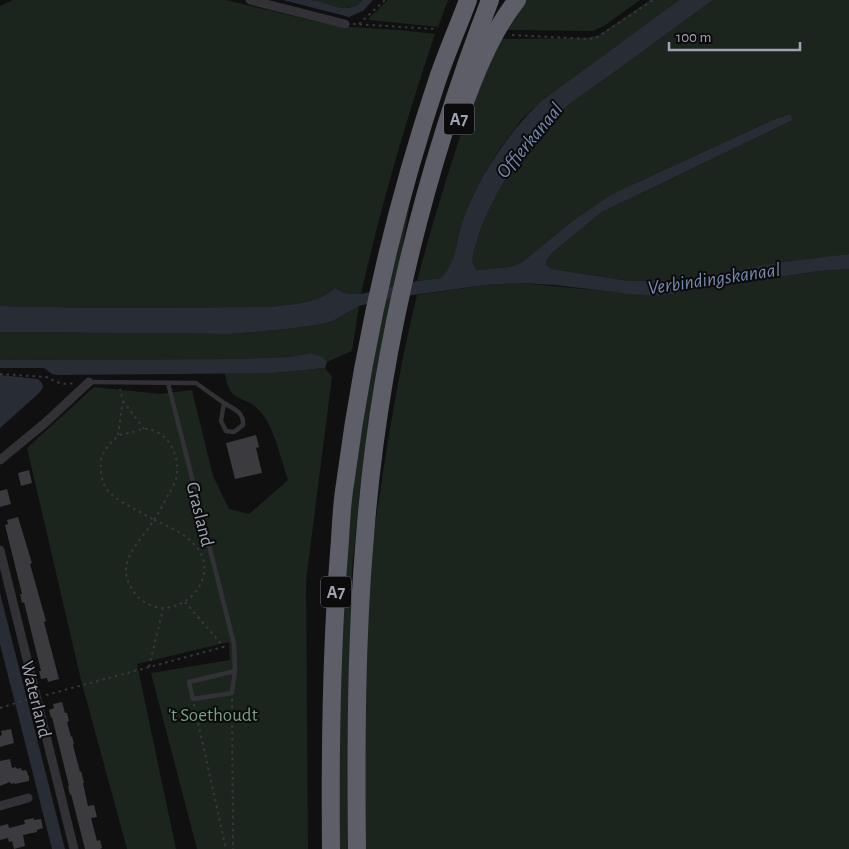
<svg xmlns="http://www.w3.org/2000/svg" width="849" height="849" font-family="'Alegreya Sans',sans-serif">
<rect width="100%" height="100%" fill="#101011"/>
<g fill="#1c241e">
<path d="M13 0H226L335 26 400 30 435 34C406 120 381 206 361 294L344 293 335 288C317 304 292 304 269 307L102 308 0 306V6Z"/>
<path d="M312 0H363C349 15 329 5 312 0Z"/>
<polygon points="388,0 448,0 438,27 369,20 369,18"/>
<polygon points="523,0 640,0 604,26 592,31 504,30"/>
<path d="M650 0H679L541 101 522 119 498 151 481 180 451 264 443 278 417 281C433 221 451 161 472 102 479 81 490 60 498 39L586 38 599 35Z"/>
<path d="M713 0H849V254L680 280 629 281 552 269 546 265V262L552 253 602 212 793 120 789 114 775 119 612 194 575 219 521 263 510 267 477 270C468 262 475 249 478 238 484 212 521 149 540 130 560 109 585 93 609 76 644 51 678 25 713 0Z"/>
<polygon points="410,204 395,287 382,289 406,211"/>
<path d="M849 269V849H366C366 763 363 676 368 591 370 549 378 507 384 466 393 409 403 351 417 295L485 285 520 283 658 296 819 271Z"/>
<polygon points="392,298 384,338 360,488 352,570 349,669 350,849 336,849 342,566 368,368 386,299"/>
<polygon points="359,306 352,351 327,362 323,357 311,353 289,357 232,359 0,360 0,332 230,334 287,329 322,324 333,321"/>
<path d="M325 368 332 377 306 581 308 849H197L151 673 230 660 229 642 137 664 176 849H127L81 680 27 448 94 387 160 394 192 390 213 476 229 509 249 514 288 480C281 459 274 427 260 411 243 393 229 405 225 373H273Z"/>
</g>
<g fill="#272c35">
<path d="M283 0C292 0 302 0 311 0 329 2 347 17 363 0H373L363 11 349 17Z"/>
<path d="M679 0H713C678 25 644 51 609 76 585 93 560 109 540 130 521 149 484 212 478 238 475 249 468 262 477 270L510 267 521 263 575 219 612 194 775 119 790 114 793 120 602 212 552 253 546 262V265L552 269 629 281 680 280 784 262 849 254V269L819 271 658 296 630 294 555 285 520 283 485 285 392 298 359 306 333 321 322 324 287 329 230 334 0 332V306L102 308 269 307C292 304 317 304 335 288L344 293 361 294 417 281 442 278C445 274 448 269 450 265 457 252 458 235 463 220 480 175 506 135 541 101Z"/>
<polygon points="311,353 323,357 327,362 325,368 273,373 57,375 52,374 44,368 0,368 0,360 232,359 289,357"/>
<polygon points="0,375 38,379 42,383 43,388 39,393 0,428"/>
<polygon points="0,593 65,849 52,849 0,644"/>
</g>
<g fill="#3a3a3f">
<polygon points="256,435 259,447 256,448 262,473 235,479 226,443"/>
<polygon points="29,470 32,483 21,486 18,473"/>
<polygon points="7,489 11,504 0,507 0,491"/>
<polygon points="18,517 32,563 30,564 46,621 44,622 59,679 48,682 47,678 41,679 39,671 41,671 24,602 22,603 20,594 22,594 5,525 8,524 7,520"/>
<polygon points="62,702 65,713 67,713 69,721 67,722 71,737 72,736 74,744 73,745 80,772 81,771 84,783 83,783 88,806 94,805 97,817 91,818 97,841 100,840 102,848 100,849 85,849 71,794 70,795 68,786 69,786 52,717 51,718 49,710 54,708 53,704"/>
<polygon points="11,729 14,743 0,747 0,736 2,735 1,731"/>
<polygon points="10,759 12,768 16,767 17,769 21,768 22,771 26,770 29,777 29,781 15,784 15,783 11,784 10,782 0,786 0,761"/>
<polygon points="34,818 34,820 41,819 43,828 37,830 37,832 23,835 25,846 14,849 12,841 9,842 8,838 0,840 0,826 8,824 9,828 25,824 24,820"/>
</g>
<g fill="none" stroke-linecap="round" stroke-linejoin="round">
<g stroke="#37373d" stroke-width="2" stroke-dasharray="2.5 4" stroke-linecap="butt">
<polyline points="353,24 436,29"/>
<polyline points="359,24 385,0"/>
<polyline points="512,35 589,39 596,38 653,0"/>
<polyline points="0,374 46,377 62,384 76,383"/>
<polyline points="123,401 144,429"/>
<polyline points="118,435 123,401 120,389"/>
<path d="M154 520C170 527 187 534 198 549 216 574 193 607 164 608 156 609 142 602 137 596 111 565 137 546 154 520 159 513 163 504 167 497 171 490 177 481 177 472 179 453 166 429 144 429 140 429 134 432 129 433 124 434 119 434 116 438 110 443 105 449 102 456 99 466 101 485 109 492 121 504 140 511 154 520"/>
<polyline points="185,602 224,647"/>
<polyline points="149,667 163,609"/>
<polyline points="46,695 227,646"/>
<polyline points="232,699 233,849"/>
<polyline points="194,704 226,849"/>
<polyline points="0,708 29,699"/>
</g>
<g stroke="#313136" stroke-width="4.5">
<path d="M89 382 196 383 224 403 221 421 226 431 234 432 243 425C244 412 234 409 224 403"/>
<polyline points="168,383 234,644 235,671 189,682 193,699 232,693 235,671"/>
</g>
<g stroke="#313136" stroke-width="9">
<polyline points="250,0 345,24"/>
<polyline points="0,460 45,423 89,382"/>
<polyline points="0,550 74,849"/>
<polyline points="0,806 28,798"/>
</g>
<g stroke="#5d5e68" stroke-width="18">
<path d="M460 116C474 76 491 33 517 0"/>
<path d="M331 849C330 750 331 652 339 553 341 530 341 507 345 484 363 347 393 212 437 81 446 54 458 27 468 0"/>
<path d="M357 849C356 744 356 640 365 536 379 353 424 171 490 0"/>
</g>
</g>
<g text-anchor="middle" stroke-width="4" stroke-linejoin="round" paint-order="stroke">
<g fill="#0b0b0c" stroke="#747581" stroke-width="1">
<rect x="444" y="103.5" width="30" height="31" rx="4"/>
<rect x="321" y="576.5" width="30" height="31" rx="4"/>
</g>
<g font-size="18" font-weight="bold" fill="#a1a3b3">
<text x="459" y="125">A7</text>
<text x="336" y="598">A7</text>
</g>
<g font-size="19" fill="#a1a3b3" stroke="#0b0b0c">
<text transform="translate(201 514) rotate(76)" y="7">Grasland</text>
<text transform="translate(37 699) rotate(76)" y="7">Waterland</text>
</g>
<g font-size="19" fill="#779e82" stroke="#0b0b0c">
<text x="213" y="721">'t Soethoudt</text>
</g>
<g font-size="20" font-style="italic" fill="#7689af" stroke="#0b0b0c">
<text transform="translate(529 140) rotate(-50)" y="7">Offierkanaal</text>
<text transform="translate(714 278) rotate(-8)" y="7">Verbindingskanaal</text>
</g>
</g>
<path d="M669 42v8h131v-8" fill="none" stroke="#a1a3b3" stroke-width="2.5"/>
<text x="676" y="42" font-size="15" fill="#a1a3b3" stroke="#0b0b0c" stroke-width="4" paint-order="stroke">100 m</text>
</svg>
